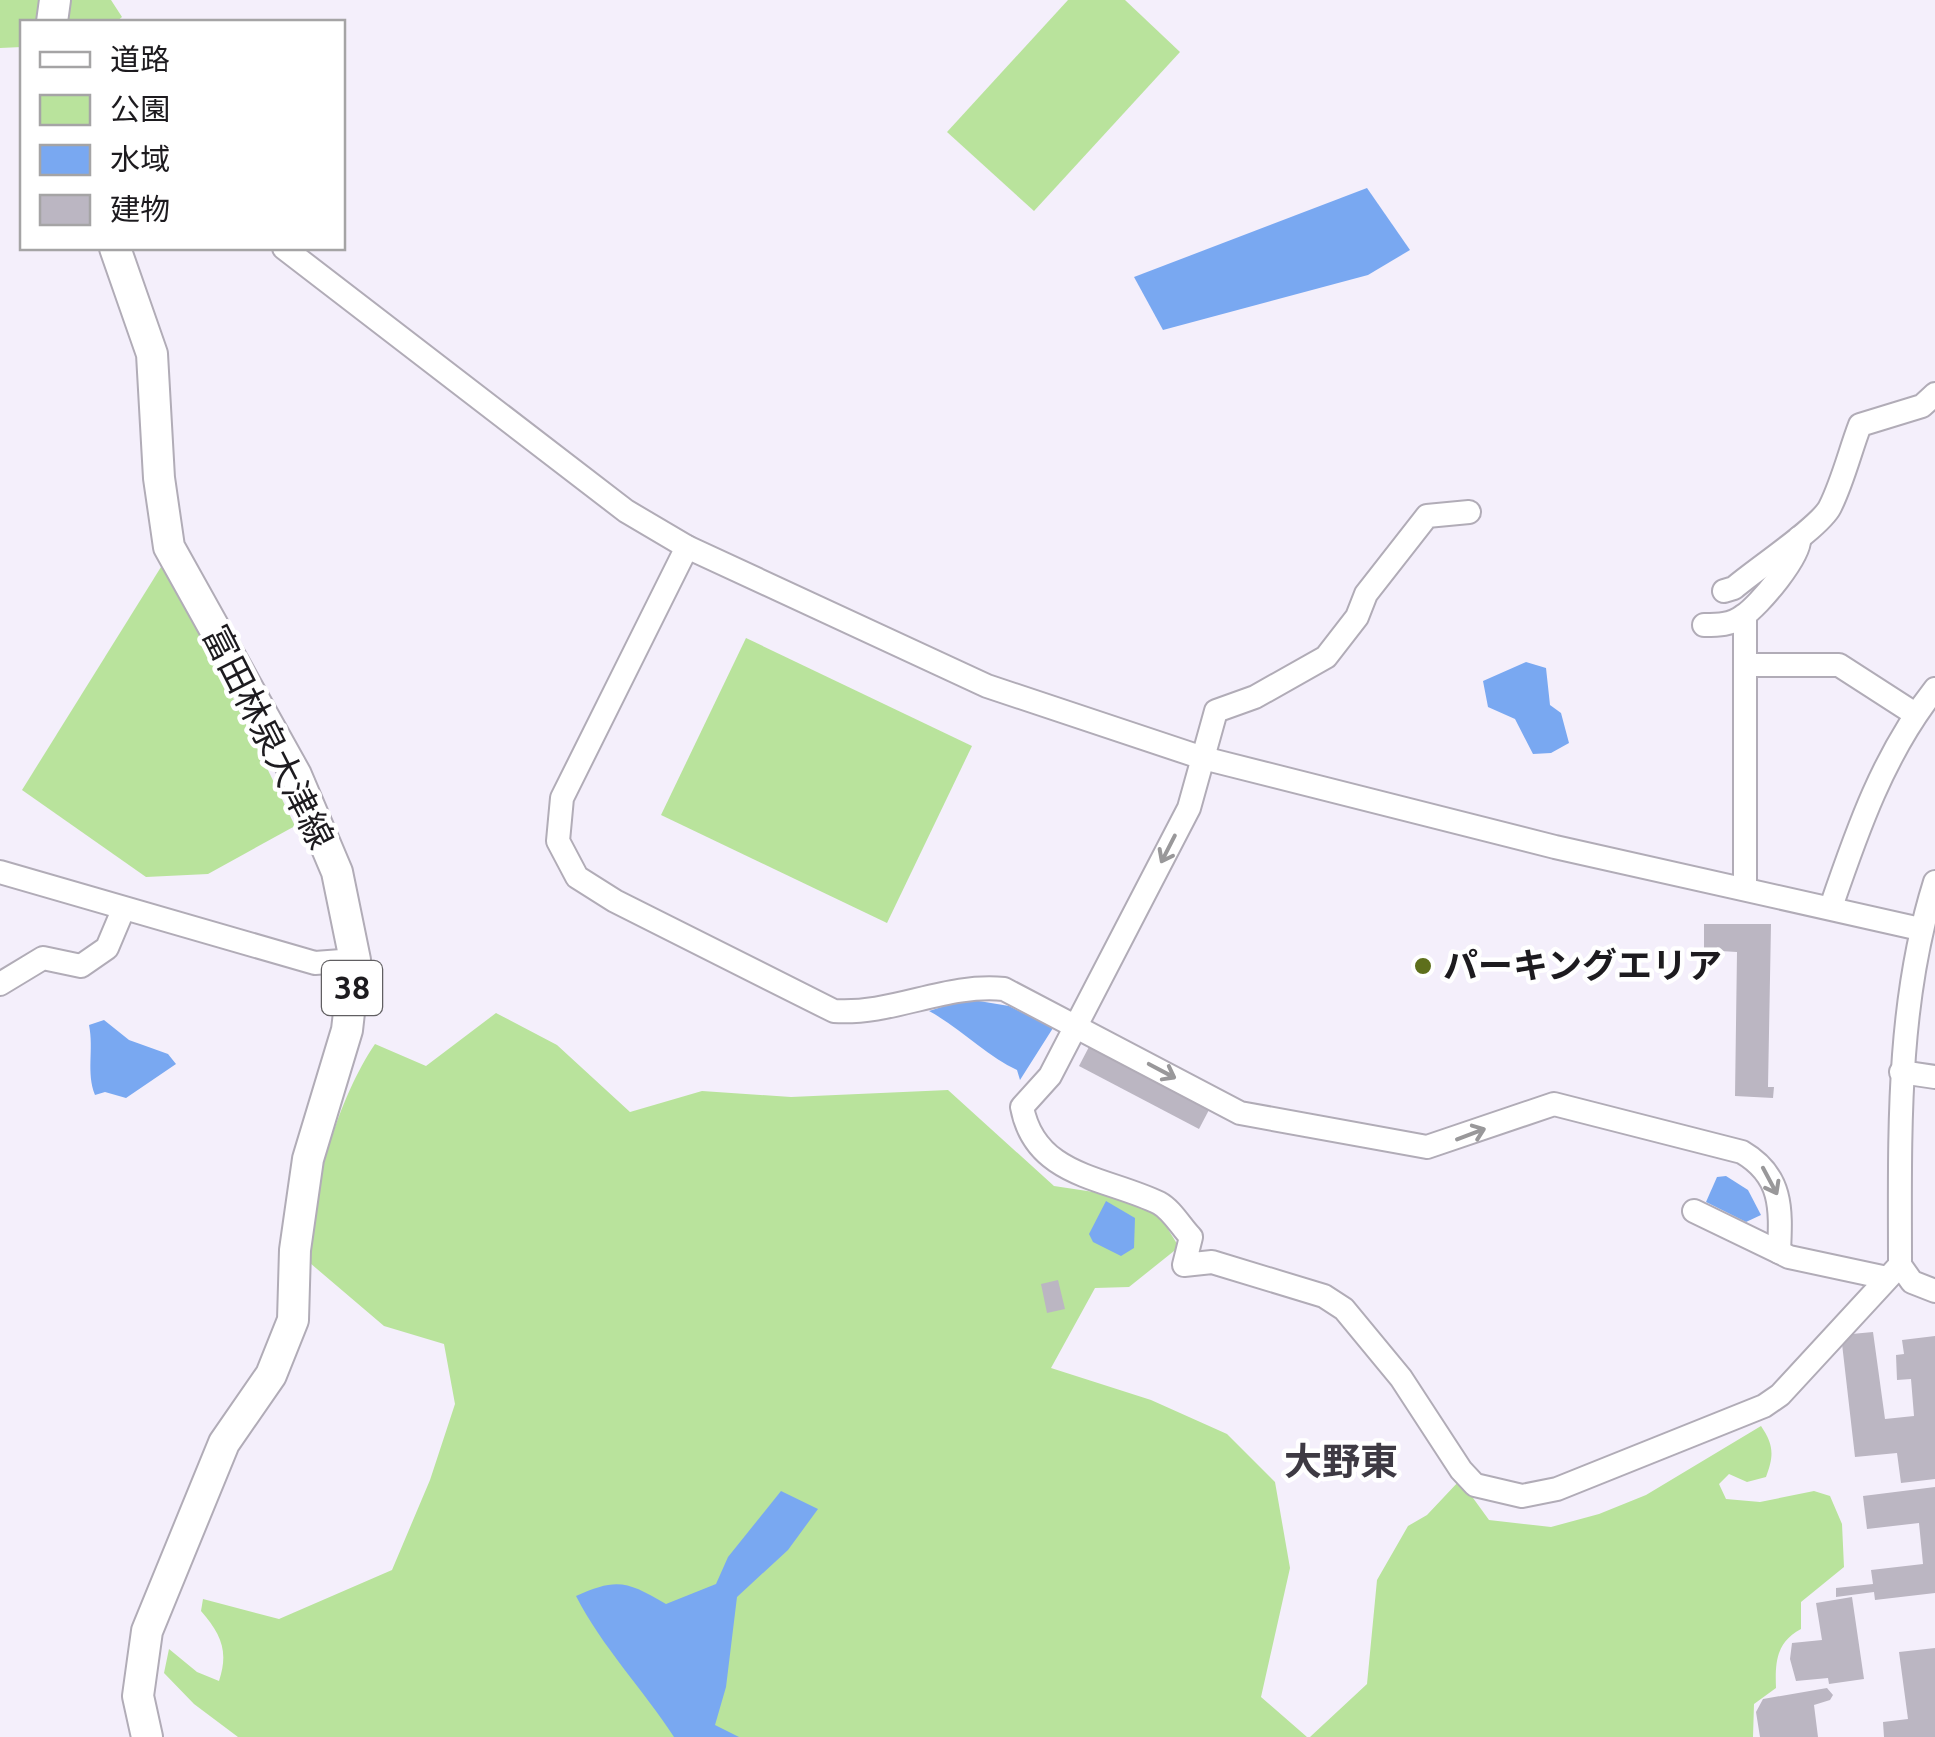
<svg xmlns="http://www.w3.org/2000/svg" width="1935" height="1737" font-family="Ubuntu,'Noto Sans JP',sans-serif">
<rect width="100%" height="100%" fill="#f4effb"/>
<g fill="#b9e39c">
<polygon points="0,0 111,0 122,17 116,22 22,22 22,47 0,48"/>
<polygon points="1068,0 1125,0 1180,52 1034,211 947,132"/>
<polygon points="166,559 295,826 208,874 146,877 22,790"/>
<polygon points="746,638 972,746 887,923 661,815"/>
<path d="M496 1013 557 1045 630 1112 702 1091 791 1097 948 1090 1054 1186 1107 1194 1158 1213 1179 1247 1129 1287 1095 1288 1051 1368 1151 1400 1227 1434 1275 1482 1290 1568 1261 1697 1307 1737H238L194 1704 164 1673 169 1649 197 1672 219 1681C229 1651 221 1634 201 1611L203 1599 279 1619 392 1570 430 1480 455 1404 444 1344 384 1326 310 1263C308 1198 338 1098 375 1044L426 1066Z"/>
<path d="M1761 1426C1774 1445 1774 1456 1766 1477L1747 1482 1729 1474 1719 1484 1726 1499 1760 1502 1814 1491 1830 1496 1842 1524 1844 1567 1801 1602V1629C1776 1642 1775 1663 1776 1688L1754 1704 1753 1737H1310L1367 1684 1377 1580 1408 1526 1427 1515 1460 1480 1489 1520 1551 1527 1599 1514 1646 1495Z"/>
</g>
<g fill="#79a8f1">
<polygon points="1367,188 1410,250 1368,275 1163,330 1134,277"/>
<polygon points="1526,662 1546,668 1550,705 1561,713 1569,743 1551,753 1533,754 1515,719 1488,707 1483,681"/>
<path d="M967 999 1009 1006 1053 1028 1020 1080 1017 1070C988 1057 960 1028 929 1011Z"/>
<path d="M104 1020 129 1040 168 1054 176 1064 126 1098 105 1092 95 1095C86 1072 94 1050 89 1025Z"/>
<polygon points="1726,1176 1748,1190 1761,1215 1746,1222 1706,1202 1717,1177"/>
<polygon points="1106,1201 1135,1218 1134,1248 1121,1256 1093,1242 1089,1234"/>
<path d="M781 1491 818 1509 788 1550 737 1597 726 1687 715 1725 739 1737H674C643 1689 602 1647 576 1596 618 1577 628 1582 666 1604L716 1584 728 1557Z"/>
</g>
<g fill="#bbb6c2">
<polygon points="1704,924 1771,924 1768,1087 1774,1087 1773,1098 1735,1096 1737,952 1704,950"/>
<polygon points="1091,1043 1211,1106 1199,1129 1079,1066"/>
<polygon points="1058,1280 1065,1309 1047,1313 1041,1284"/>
<polygon points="1873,1332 1885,1419 1914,1416 1911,1379 1897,1380 1896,1355 1904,1354 1902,1340 1935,1336 1935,1479 1901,1483 1897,1453 1855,1457 1841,1335"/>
<polygon points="1935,1487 1935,1593 1875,1600 1874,1592 1836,1597 1836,1588 1873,1584 1871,1570 1923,1564 1919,1523 1867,1529 1863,1496"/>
<polygon points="1852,1597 1864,1679 1829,1684 1828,1678 1796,1681 1790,1659 1792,1643 1822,1640 1816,1603"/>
<polygon points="1935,1648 1935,1737 1884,1737 1883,1722 1908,1719 1899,1652"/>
<polygon points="1827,1688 1833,1695 1830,1700 1814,1705 1818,1737 1760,1737 1756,1712 1763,1699"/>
</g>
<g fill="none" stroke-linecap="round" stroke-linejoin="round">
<defs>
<g id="minor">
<polyline points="284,248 626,511 687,547 987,686 1203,758 1555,847 1920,929"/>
<path d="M1469 512 1427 516 1366 594 1357 617 1326 657 1255 697 1216 711 1189 808 1050 1076 1022 1107C1035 1177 1105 1177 1159 1203 1172 1210 1181 1227 1191 1237L1184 1265 1212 1262 1324 1296 1344 1309 1401 1378 1461 1470 1475 1485 1522 1496 1557 1489 1764 1406 1780 1395 1900 1265"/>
<path d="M687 547 562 798 558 841 577 877 615 901 834 1011C893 1015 946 983 1004 989L1240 1113 1427 1147 1554 1104 1742 1152C1783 1176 1781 1209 1779 1252"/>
<path d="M1724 591 1734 588C1756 569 1820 527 1830 507 1843 481 1850 451 1860 425L1922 406 1935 394"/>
<polyline points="1745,616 1745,887"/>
<path d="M1704 625C1718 625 1731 625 1743 616 1758 607 1803 553 1799 538"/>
<polyline points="1745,665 1839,665 1915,714"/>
<polyline points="0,872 315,963 355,960"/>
<path d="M1935 882C1896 1006 1900 1136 1900 1265L1912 1282 1935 1291"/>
<path d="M1831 907C1857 831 1884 753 1935 689"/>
<polyline points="0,984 43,958 81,966 107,948 123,910"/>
<polyline points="1901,1072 1935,1077"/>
<polyline points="1694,1211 1789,1257 1887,1278"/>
</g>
<g id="major">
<polyline points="52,22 55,0"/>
<polyline points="115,248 152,354 159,478 169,547 296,775 337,872 355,960 347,1030 308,1159 295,1250 293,1320 271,1375 224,1443 147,1631 138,1696 147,1737"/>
</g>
</defs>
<use href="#minor" stroke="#b1acb7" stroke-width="26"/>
<use href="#major" stroke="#b1acb7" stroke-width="34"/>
<use href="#minor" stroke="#fff" stroke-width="22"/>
<use href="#major" stroke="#fff" stroke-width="30"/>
</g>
<defs><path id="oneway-shaft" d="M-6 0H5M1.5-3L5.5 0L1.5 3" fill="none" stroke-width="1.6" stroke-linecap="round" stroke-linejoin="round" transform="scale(2.5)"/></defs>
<g stroke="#99989a">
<use href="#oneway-shaft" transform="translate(1168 849) rotate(117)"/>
<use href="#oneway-shaft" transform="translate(1162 1071) rotate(28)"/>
<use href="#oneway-shaft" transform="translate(1471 1134) rotate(-21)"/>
<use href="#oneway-shaft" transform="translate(1770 1181) rotate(62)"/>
</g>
<circle fill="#5e6f1c" stroke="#fff" stroke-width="4" cx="1423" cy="966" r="10"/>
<g text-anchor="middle" stroke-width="9" stroke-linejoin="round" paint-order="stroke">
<rect fill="#fff" stroke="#615f62" stroke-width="2.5" x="322" y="961" width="60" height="54" rx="8"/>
<g font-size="32" font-weight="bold" fill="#1d1b1f">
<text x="352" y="999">38</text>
</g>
<g font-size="35" fill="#1d1b1f" stroke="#fff">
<text transform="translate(268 737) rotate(63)" y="12">富田林泉大津線</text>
</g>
<g font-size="35" font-weight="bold" fill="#1d1b1f" stroke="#fff" text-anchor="start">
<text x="1443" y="978">パーキングエリア</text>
</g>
<g font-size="38" font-weight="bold" fill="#3e3a43" stroke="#fff">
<text x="1341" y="1475">大野東</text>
</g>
</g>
<rect x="20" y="20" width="325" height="230" fill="#ffffff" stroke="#a5a4a5" stroke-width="2.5"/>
<rect x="40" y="52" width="50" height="15" fill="#ffffff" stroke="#a5a4a5" stroke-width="2.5"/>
<text x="110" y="70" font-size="30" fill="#1d1b1f">道路</text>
<rect x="40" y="95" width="50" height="30" fill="#b9e39c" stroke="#a5a4a5" stroke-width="2.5"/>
<text x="110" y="120" font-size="30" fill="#1d1b1f">公園</text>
<rect x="40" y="145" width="50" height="30" fill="#79a8f1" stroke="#a5a4a5" stroke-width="2.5"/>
<text x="110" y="170" font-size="30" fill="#1d1b1f">水域</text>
<rect x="40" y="195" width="50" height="30" fill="#bbb6c2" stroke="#a5a4a5" stroke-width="2.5"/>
<text x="110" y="220" font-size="30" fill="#1d1b1f">建物</text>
</svg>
